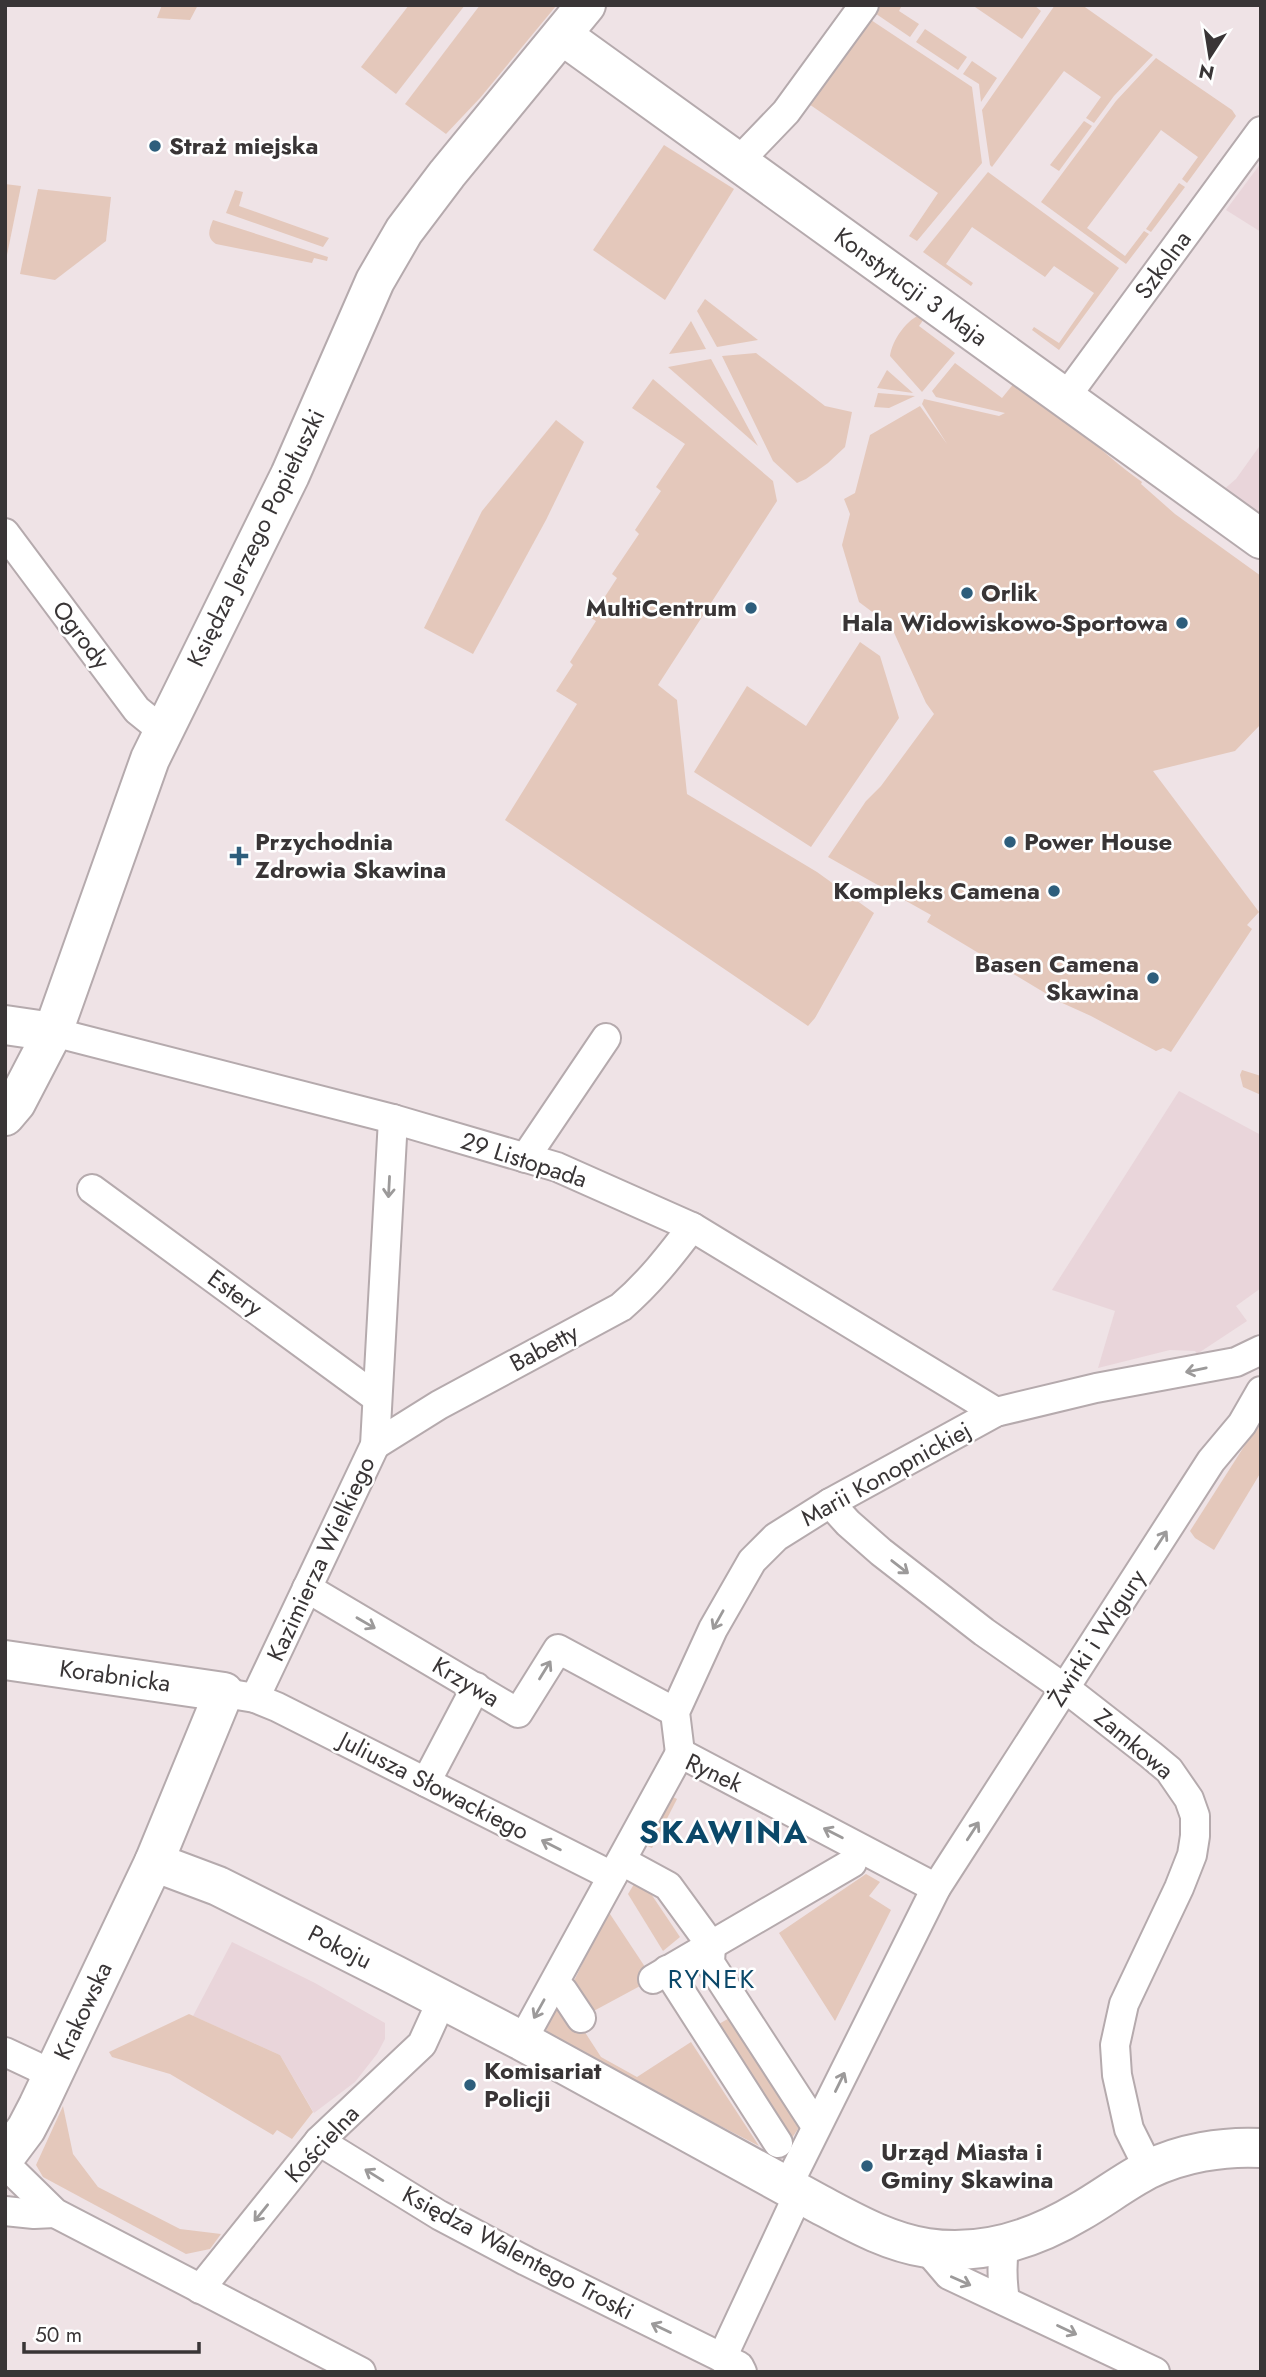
<svg xmlns="http://www.w3.org/2000/svg" width="1266" height="2377" font-family="Jost,sans-serif">
<rect width="100%" height="100%" fill="#efe3e6"/>
<g fill="#e9d5da">
<polygon points="1261,163 1261,232 1226,210"/>
<polygon points="1261,444 1261,519 1222,491 1236,479"/>
<polygon points="1179,1091 1261,1135 1261,1288 1236,1306 1247,1321 1197,1354 1195,1351 1170,1350 1098,1368 1115,1311 1052,1290"/>
<polygon points="232,1942 315,1983 385,2023 385,2039 377,2054 355,2082 314,2113 280,2055 193,2016"/>
</g>
<g fill="#e4c8bb">
<polygon points="162,5 198,5 190,20 157,18"/>
<polygon points="409,5 465,5 396,94 361,67"/>
<polygon points="480,5 556,6 480,98 446,134 405,104"/>
<polygon points="863,5 902,5 899,11 919,24 910,37"/>
<polygon points="972,5 1034,5 1041,11 1022,39"/>
<polygon points="1055,5 1082,5 1153,55 1114,96 1094,123 1086,118 1101,97 1064,71 992,167 990,165 982,110"/>
<path d="M871 20 972 87 982 163 917 241 909 236 938 193 806 102 775 145C767 140 766 136 769 127L806 76 822 87Z"/>
<polygon points="925,29 967,57 958,70 916,42"/>
<polygon points="1156,58 1232,110 1236,116 1187,183 1182,179 1198,157 1161,130 1087,228 1125,256 1144,231 1149,234 1126,264 1041,202 1116,101"/>
<polygon points="972,61 997,78 981,102 979,84 963,74"/>
<polygon points="1084,121 1092,126 1059,171 1050,165"/>
<polygon points="664,145 734,189 665,300 593,250"/>
<polygon points="988,172 1119,268 1059,350 1032,330 1034,327 1059,343 1094,293 1054,266 1045,277 972,227 946,264 973,283 971,286 923,252"/>
<polygon points="1179,183 1185,187 1151,232 1146,229"/>
<polygon points="5,184 21,186 6,260 5,260"/>
<polygon points="38,189 111,197 106,241 55,280 20,274"/>
<polygon points="235,190 243,192 239,206 329,238 323,247 226,213"/>
<path d="M213 220 328 257 327 261 314 258 312 263 216 244C206 237 209 230 213 220Z"/>
<polygon points="705,299 758,340 717,347 697,311"/>
<path d="M919 315 926 316 919 326 955 353 922 392 890 356C892 341 905 322 919 315Z"/>
<polygon points="691,321 706,349 669,354"/>
<polygon points="756,353 825,406 852,412 845,447 828,463 806,479 797,483 773,461 722,356"/>
<polygon points="711,359 758,446 668,367"/>
<path d="M955 363 1002 398 1015 382C1062 409 1098 451 1142 482L1141 484 1175 514 1261 576V724L1235 751 1153 771 1259 912 1247 925 1252 929 1171 1052 1163 1048 1156 1051 1091 1016 1060 1002 927 922 931 915 828 857 866 801 881 786 934 714 926 703 891 626 859 602 842 545 850 514 844 499 855 493 870 435 920 406 947 444 922 404 924 399 999 416 1005 413 936 397 932 391Z"/>
<polygon points="887,370 913,393 877,388"/>
<polygon points="653,379 773,481 777,501 658,685 677,700 687,794 817,872 874,913 815,1018 808,1026 505,820 577,704 556,691 573,665 570,662 596,621 591,618 617,578 612,574 639,534 635,530 661,491 656,487 685,444 632,408"/>
<polygon points="878,393 915,396 889,408 874,407"/>
<polygon points="556,420 584,442 546,520 473,654 424,628 482,511"/>
<polygon points="860,642 880,656 899,718 811,847 694,772 747,686 806,726"/>
<polygon points="1242,1070 1261,1076 1261,1095 1243,1087 1240,1075"/>
<polygon points="1261,1420 1261,1472 1214,1550 1195,1538 1190,1531"/>
<polygon points="671,1796 677,1799 652,1848 645,1845"/>
<polygon points="866,1874 880,1882 869,1896 891,1910 835,2021 779,1933"/>
<polygon points="639,1876 680,1937 663,1951 628,1894"/>
<polygon points="608,1911 653,1979 577,2020 601,2057 637,2077 691,2042 759,2146 547,2036 546,2026 561,1992 572,1985"/>
<polygon points="189,2014 280,2055 313,2112 292,2139 277,2130 273,2135 170,2074 112,2057 109,2052"/>
<polygon points="733,2016 802,2123 788,2144 710,2029"/>
<polygon points="63,2106 73,2154 98,2187 180,2229 221,2234 210,2249 186,2254 43,2177 36,2165"/>
</g>
<g fill="none" stroke-linecap="round" stroke-linejoin="round">
<defs>
<g id="street">
<polyline points="738,162 786,112 864,5"/>
<polyline points="1065,398 1261,131"/>
<polyline points="5,533 137,710 163,731"/>
<polyline points="53,1032 393,1119 557,1167 692,1227 996,1412"/>
<polyline points="525,1158 606,1038"/>
<polyline points="92,1189 377,1398"/>
<path d="M375 1445 439 1405 621 1307C649 1283 670 1256 692 1227"/>
<polyline points="830,1503 848,1523 881,1552 984,1632 1074,1695 1151,1755 1169,1770 1189,1799 1195,1816 1195,1836 1192,1855 1179,1888 1124,2004 1115,2045 1117,2075 1129,2129 1149,2169"/>
<polyline points="307,1588 518,1713 558,1649 675,1712"/>
<polyline points="237,1695 255,1698 277,1707 612,1876"/>
<polyline points="255,1698 375,1445 393,1119"/>
<polyline points="680,1753 675,1712 713,1629 752,1561 776,1537 830,1503 996,1412 1096,1388 1236,1362 1261,1350"/>
<polyline points="680,1753 936,1888"/>
<polyline points="426,1782 476,1687"/>
<polyline points="633,1867 668,1886 711,1945 710,1963 812,2120"/>
<polyline points="667,1970 778,2143"/>
<polyline points="653,1979 852,1863"/>
<polyline points="563,1991 581,2018"/>
<polyline points="522,2041 680,1753"/>
<polyline points="5,2052 35,2066 52,2077"/>
<polyline points="319,2141 439,2215 526,2261 739,2366 742,2372"/>
<polyline points="5,2164 55,2213 361,2372"/>
<polyline points="787,2187 936,1888 1211,1461 1242,1424 1261,1391"/>
<polyline points="5,2211 34,2214 55,2213"/>
<polyline points="926,2248 949,2275 1155,2372"/>
<polyline points="200,2289 319,2141 422,2044 442,2000"/>
<path d="M1005 2301C1002 2281 1001 2263 1005 2244"/>
<polyline points="722,2358 799,2193"/>
</g>
<g id="secondary">
<polyline points="562,35 1261,539"/>
<polyline points="5,1025 53,1032"/>
<polyline points="5,1116 16,1103 53,1032 150,759 290,475 375,281 404,231 447,174 586,5"/>
<polyline points="5,1660 224,1692 154,1862 38,2106 26,2129 5,2157"/>
<path d="M154 1862 218 1886 395 1975 522 2041 819 2204C853 2222 888 2242 927 2248 981 2256 1034 2239 1079 2212 1102 2199 1124 2182 1147 2170 1181 2153 1223 2146 1261 2148"/>
</g>
</defs>
<use href="#street" stroke="#b5aaad" stroke-width="32"/>
<use href="#secondary" stroke="#b5aaad" stroke-width="42"/>
<use href="#street" stroke="#fff" stroke-width="28"/>
<use href="#secondary" stroke="#fff" stroke-width="38"/>
</g>
<defs><path id="oneway-shaft" d="M-6 0H5M1.5-3L5.5 0L1.5 3" fill="none" stroke-width="1.6" stroke-linecap="round" stroke-linejoin="round" transform="scale(1.75)"/></defs>
<g stroke="#9c9a9a">
<use href="#oneway-shaft" transform="translate(389 1187) rotate(93)"/>
<use href="#oneway-shaft" transform="translate(1196 1370) rotate(168)"/>
<use href="#oneway-shaft" transform="translate(1161 1540) rotate(-57)"/>
<use href="#oneway-shaft" transform="translate(900 1567) rotate(38)"/>
<use href="#oneway-shaft" transform="translate(718 1620) rotate(119)"/>
<use href="#oneway-shaft" transform="translate(366 1623) rotate(30)"/>
<use href="#oneway-shaft" transform="translate(545 1670) rotate(-58)"/>
<use href="#oneway-shaft" transform="translate(973 1831) rotate(-57)"/>
<use href="#oneway-shaft" transform="translate(833 1833) rotate(-153)"/>
<use href="#oneway-shaft" transform="translate(551 1845) rotate(-153)"/>
<use href="#oneway-shaft" transform="translate(539 2009) rotate(119)"/>
<use href="#oneway-shaft" transform="translate(840 2082) rotate(-64)"/>
<use href="#oneway-shaft" transform="translate(374 2175) rotate(-148)"/>
<use href="#oneway-shaft" transform="translate(261 2213) rotate(129)"/>
<use href="#oneway-shaft" transform="translate(961 2281) rotate(24)"/>
<use href="#oneway-shaft" transform="translate(661 2328) rotate(-154)"/>
<use href="#oneway-shaft" transform="translate(1067 2330) rotate(25)"/>
</g>
<g fill="#2e5e7c" stroke="#fff" stroke-width="2.5">
<circle cx="155" cy="146" r="7"/>
<circle cx="967" cy="593" r="7"/>
<circle cx="751" cy="608" r="7"/>
<circle cx="1182" cy="623" r="7"/>
<circle cx="1010" cy="842" r="7"/>
<path d="M235.5 845.5h7v7h7v7h-7v7h-7v-7h-7v-7h7z"/>
<circle cx="1054" cy="891" r="7"/>
<circle cx="1153" cy="978" r="7"/>
<circle cx="470" cy="2085" r="7"/>
<circle cx="867" cy="2166" r="7"/>
</g>
<g text-anchor="middle" stroke-width="5" stroke-linejoin="round" paint-order="stroke">
<g font-size="24" font-weight="bold" fill="#393536" stroke="#fff" text-anchor="start">
<text x="169" y="154">Straż miejska</text>
<text x="981" y="601">Orlik</text>
<text x="737" y="616" text-anchor="end">MultiCentrum</text>
<text x="1168" y="631" text-anchor="end">Hala Widowiskowo-Sportowa</text>
<text x="255" y="850">Przychodnia<tspan x="255" dy="28">Zdrowia Skawina</tspan></text>
<text x="1024" y="850">Power House</text>
<text x="1040" y="899" text-anchor="end">Kompleks Camena</text>
<text x="1139" y="972" text-anchor="end">Basen Camena<tspan x="1139" dy="28">Skawina</tspan></text>
<text x="484" y="2079">Komisariat<tspan x="484" dy="28">Policji</tspan></text>
<text x="881" y="2160">Urząd Miasta i<tspan x="881" dy="28">Gminy Skawina</tspan></text>
</g>
<g font-size="24" fill="#393536" stroke="#fff">
<text transform="translate(1163 265) rotate(-54)" y="8">Szkolna</text>
<text transform="translate(911 287) rotate(36)" y="8">Konstytucji 3 Maja</text>
<text transform="translate(256 538) rotate(-64)" y="8">Księdza Jerzego Popiełuszki</text>
<text transform="translate(81 635) rotate(53)" y="8">Ogrody</text>
<text transform="translate(524 1160) rotate(18)" y="8">29 Listopada</text>
<text transform="translate(235 1293) rotate(36)" y="8">Estery</text>
<text transform="translate(544 1348) rotate(-28)" y="8">Babetty</text>
<text transform="translate(886 1474) rotate(-29)" y="8">Marii Konopnickiej</text>
<text transform="translate(321 1559) rotate(-65)" y="8">Kazimierza Wielkiego</text>
<text transform="translate(1097 1638) rotate(-57)" y="8">Żwirki i Wigury</text>
<text transform="translate(115 1676) rotate(8)" y="8">Korabnicka</text>
<text transform="translate(466 1682) rotate(31)" y="8">Krzywa</text>
<text transform="translate(1134 1744) rotate(40)" y="8">Zamkowa</text>
<text transform="translate(714 1773) rotate(25)" y="8">Rynek</text>
<text transform="translate(434 1786) rotate(27)" y="8">Juliusza Słowackiego</text>
<text transform="translate(340 1947) rotate(27)" y="8">Pokoju</text>
<text transform="translate(83 2011) rotate(-65)" y="8">Krakowska</text>
<text transform="translate(322 2144) rotate(-47)" y="8">Kościelna</text>
<text transform="translate(518 2253) rotate(28)" y="8">Księdza Walentego Troski</text>
</g>
<g font-size="26" letter-spacing="2" fill="#0b4869" stroke="#fff">
<text x="712" y="1988">RYNEK</text>
</g>
<g font-size="32" font-weight="bold" letter-spacing="2" fill="#0b4869" stroke="#fff">
<text x="724" y="1843">SKAWINA</text>
</g>
</g>
<rect width="1266" height="2377" fill="none" stroke="#393536" stroke-width="14"/>
<g transform="translate(1210 56) rotate(192)" stroke="#ffffff" stroke-width="5" paint-order="stroke">
<path d="M0-5L12 26L0 18L-12 26Z" fill="#393536"/>
<text y="-10" font-size="19" font-weight="bold" text-anchor="middle" fill="#393536">N</text>
</g>
<path d="M24 2342v10h175v-10" fill="none" stroke="#393536" stroke-width="3.5"/>
<text x="35" y="2342" font-size="21" fill="#393536" stroke="#ffffff" stroke-width="5" paint-order="stroke">50 m</text>
</svg>
